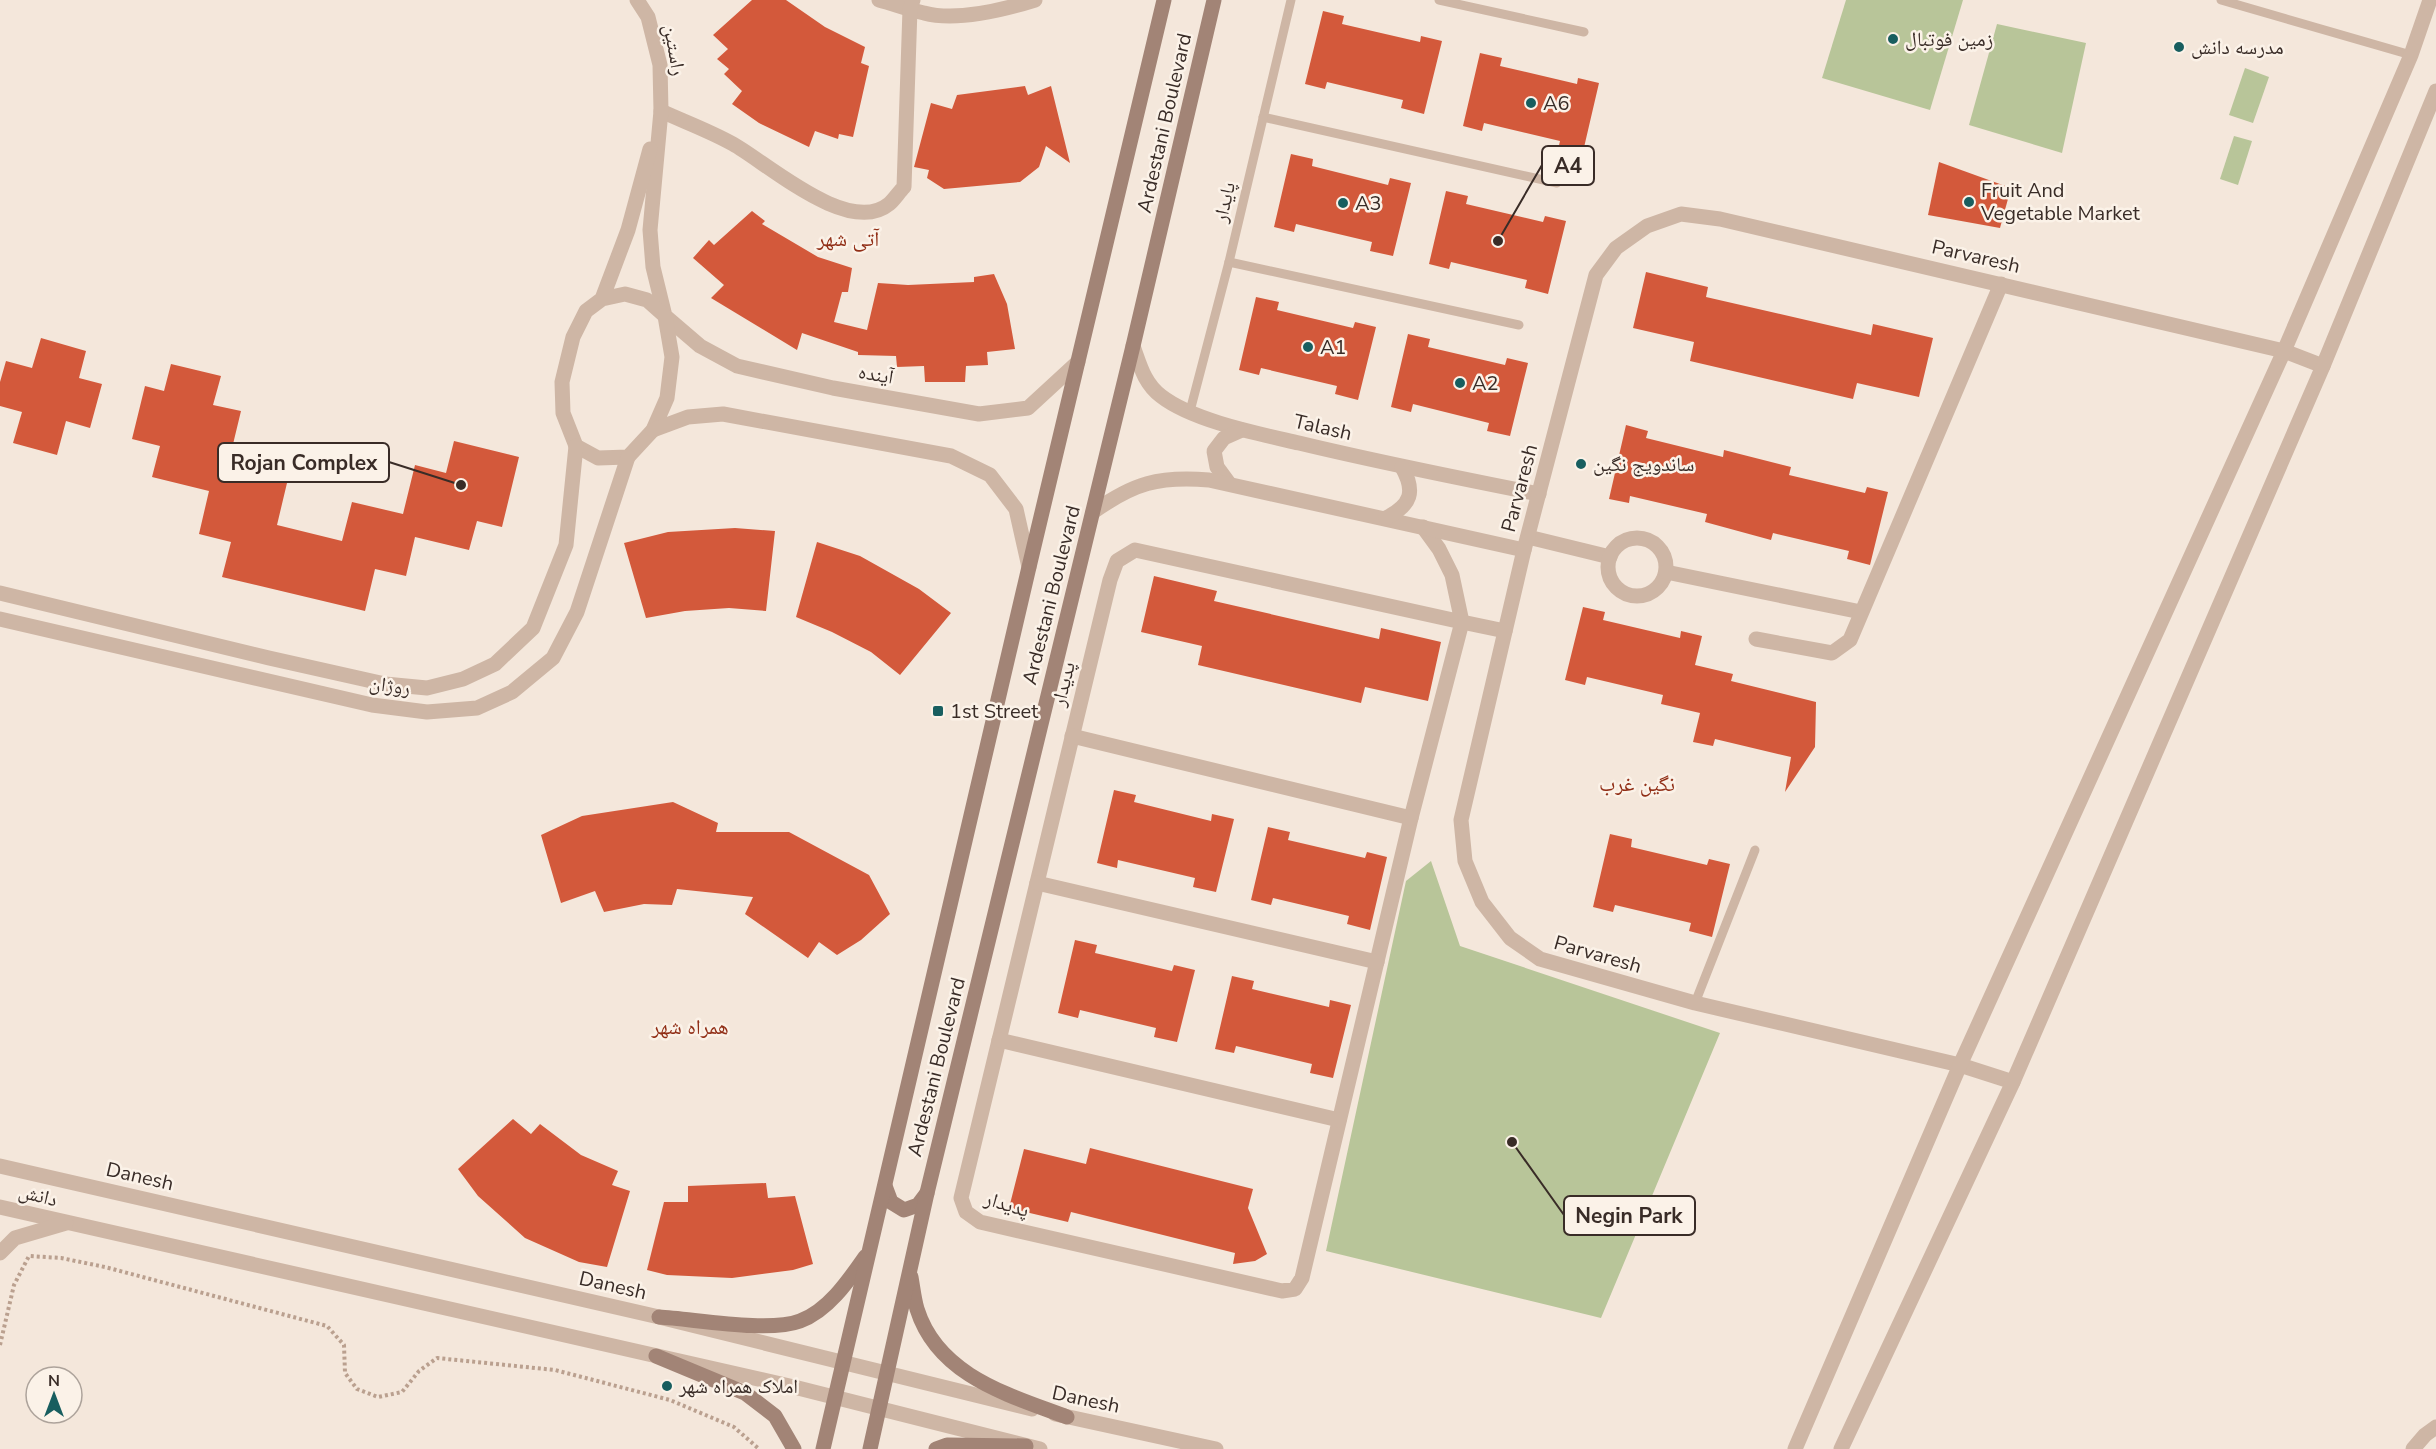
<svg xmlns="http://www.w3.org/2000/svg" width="2436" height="1449" font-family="'Nunito Sans','Noto Naskh Arabic',sans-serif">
<rect width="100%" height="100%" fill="#f4e7db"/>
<g fill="#b8c599">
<polygon points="1846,0 1963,0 1930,110 1822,78"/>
<polygon points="1997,24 2086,43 2062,153 1969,125"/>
<polygon points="2245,68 2269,77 2253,123 2229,115"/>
<polygon points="2234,136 2252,141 2238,185 2220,179"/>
<polygon points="1431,861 1460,946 1720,1033 1601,1318 1326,1251 1406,881"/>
</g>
<g fill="#d3593b">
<polygon points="752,0 786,0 825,27 865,47 861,63 869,66 853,137 839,134 838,139 815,131 809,147 759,123 732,104 742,91 724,74 729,69 717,59 728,49 713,35"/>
<polygon points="1323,11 1344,16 1342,24 1420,42 1421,36 1442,41 1424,114 1401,108 1403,100 1327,82 1325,89 1305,84"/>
<polygon points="1480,53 1502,58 1500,66 1577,84 1578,78 1599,83 1582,156 1558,150 1560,141 1484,123 1482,131 1463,126"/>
<polygon points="1025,86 1028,95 1051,86 1070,163 1046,146 1039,167 1020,182 944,189 927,178 929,170 914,167 931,103 952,109 957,95"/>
<polygon points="1291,154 1313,159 1312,166 1388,185 1390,178 1411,183 1393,256 1370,251 1372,242 1296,224 1294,232 1274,227"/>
<polygon points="1939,162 2011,188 2000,228 1928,215"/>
<polygon points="1446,191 1468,196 1466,204 1543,222 1545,216 1566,221 1548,294 1525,288 1527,280 1451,262 1449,269 1429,264"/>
<polygon points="752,211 765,221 762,224 818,257 852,268 848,292 842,292 834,322 867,330 878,283 908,285 974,282 974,277 994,274 1007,304 1015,349 987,352 988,365 966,366 965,382 925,382 924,366 897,367 896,356 858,355 858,352 802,333 797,350 711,298 724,285 693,258 709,240 714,245"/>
<polygon points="1646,272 1708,287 1706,297 1871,335 1873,324 1933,338 1919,397 1857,383 1853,399 1690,361 1694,342 1633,328"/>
<polygon points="1256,297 1279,302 1277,310 1353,328 1355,322 1376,327 1358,400 1335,394 1337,386 1261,368 1259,375 1239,370"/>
<polygon points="1408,334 1430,339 1428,347 1505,365 1507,358 1528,363 1510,436 1487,431 1489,423 1413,404 1411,412 1391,407"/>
<polygon points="41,338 86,351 79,378 102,384 90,428 66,421 57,455 13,443 22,412 0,406 0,382 6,361 32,368"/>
<polygon points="171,364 221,376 213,405 241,411 227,469 287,483 277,525 342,541 352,502 403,514 415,465 446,473 454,441 519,457 502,527 477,521 469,550 415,537 406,576 375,569 365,611 222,577 231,542 199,534 209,491 152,477 160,446 132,439 145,386 164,391"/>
<polygon points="1626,425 1648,431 1646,438 1723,457 1724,450 1791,467 1789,475 1865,493 1867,487 1888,492 1870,565 1847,559 1849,551 1773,533 1771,540 1705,522 1707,514 1630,496 1629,503 1609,499"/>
<polygon points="735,528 775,531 766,611 729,608 685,611 646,618 624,543 668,532"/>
<polygon points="817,542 860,556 919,589 951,613 900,675 871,652 832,632 796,617"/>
<polygon points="1154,576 1217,591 1214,601 1379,639 1381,628 1441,642 1428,701 1365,687 1361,703 1198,665 1202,646 1141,632"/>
<polygon points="1583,607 1605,612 1603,620 1680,638 1681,631 1702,636 1695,665 1733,674 1731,681 1816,702 1815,747 1785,792 1791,757 1715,739 1713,746 1693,742 1700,713 1661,704 1663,695 1587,677 1585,685 1565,680"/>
<polygon points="1114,790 1136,795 1134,802 1211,821 1212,814 1234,819 1216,892 1193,887 1195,878 1118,860 1117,868 1097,863"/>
<polygon points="673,802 718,823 716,832 789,832 869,875 890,914 861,940 837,955 819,942 808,958 745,914 753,897 677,889 672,905 644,904 604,912 595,891 561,903 541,835 582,816"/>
<polygon points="1268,827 1290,832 1288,840 1365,858 1367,852 1387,857 1370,930 1347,924 1349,916 1273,898 1271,905 1251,900"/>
<polygon points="1610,834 1632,839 1631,847 1707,865 1709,859 1730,864 1712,937 1689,931 1691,923 1615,905 1613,912 1593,907"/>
<polygon points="1075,940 1097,945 1095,953 1172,971 1174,965 1195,970 1177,1042 1154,1037 1156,1028 1080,1010 1078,1018 1058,1013"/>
<polygon points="1232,976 1254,981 1252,989 1329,1007 1330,1000 1351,1005 1333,1078 1310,1073 1312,1064 1236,1046 1234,1053 1215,1049"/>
<polygon points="513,1119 531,1134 540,1124 581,1155 618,1171 612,1185 630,1191 607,1267 579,1262 525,1238 478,1196 458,1169"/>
<polygon points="1090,1148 1253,1189 1248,1208 1267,1254 1255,1261 1233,1264 1235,1253 1071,1212 1068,1222 1009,1208 1024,1149 1086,1164"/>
<polygon points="766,1183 768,1198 795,1196 813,1264 793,1270 732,1278 667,1275 647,1270 664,1202 688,1202 688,1186"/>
</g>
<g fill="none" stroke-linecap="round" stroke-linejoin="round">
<polyline stroke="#baa08f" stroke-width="4" stroke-dasharray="3 3" stroke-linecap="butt" points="0,1345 14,1285 29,1256 61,1258 105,1267 327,1326 344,1345 345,1373 357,1389 378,1397 402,1392 419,1371 437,1358 555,1370 670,1400 734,1427 759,1449"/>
<g stroke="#ceb6a5" stroke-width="9">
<polyline points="1439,0 1584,32"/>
<polyline points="2221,0 2411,55"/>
<polyline points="1263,117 1557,183"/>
<polyline points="1229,262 1519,325"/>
<polyline points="1190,411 1229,262 1291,0"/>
<polyline points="1695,1003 1755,850"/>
</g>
<g stroke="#ceb6a5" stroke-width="15">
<path d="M879 0C894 4 909 10 924 13 957 22 1003 10 1035 0"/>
<path d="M661 111C685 122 710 131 733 144 767 163 849 237 889 204 894 200 899 192 904 187L910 9 913 0"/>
<polyline points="1423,527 1439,549 1452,575 1462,622 1411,818 1302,1278 1295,1289 1282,1291 980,1222 966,1212 961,1198 1110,580 1117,561 1135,550 1462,622 1505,631"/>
<polyline points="1528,537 1610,557"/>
<circle cx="1637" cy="567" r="29"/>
<polyline points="1666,572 1861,612"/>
<polyline points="1756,639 1832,653 1850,640 2001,284"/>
<polyline points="1072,736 1411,818"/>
<polyline points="1037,883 1377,962"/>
<polyline points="999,1040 1339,1120"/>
</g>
<g stroke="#ceb6a5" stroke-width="15">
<polyline points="637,0 648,17 660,65 661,111 650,230 653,267 665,316 700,346 737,366 833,388 979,414 1028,408 1078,362"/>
<polyline points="602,299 625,294 647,300 665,316 672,357 667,398 653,430 628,457 598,458 576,446 563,413 562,382 573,337 586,311 602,299 628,230 650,149"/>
<path d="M1133 346C1140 365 1144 383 1161 396 1193 421 1260 434 1299 443 1378 462 1458 478 1539 494"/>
<polyline points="653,430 688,417 723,414 951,456 990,475 1016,509 1029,567"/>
<polyline points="1228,482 1217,467 1214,451 1224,438 1242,430"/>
<path d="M1093 512C1134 483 1158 476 1209 480L1524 550"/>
<path d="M1386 518C1411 505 1416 492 1402 467"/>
<polyline points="0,593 269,658 385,684 427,688 463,679 495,664 533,628 566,545 576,446"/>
<polyline points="0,619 372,705 427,712 477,708 512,692 553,658 577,612 628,457"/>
<polyline points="2013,1082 1960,1065 1695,1003 1540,959 1510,938 1482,902 1465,861 1461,820 1524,550 1596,275 1616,248 1647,226 1681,214 1720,219 2284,351 2323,366"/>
<polyline points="0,1166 659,1317 1032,1409"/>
<polyline points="0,1207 794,1387 1040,1449"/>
<polyline points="0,1253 15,1238 66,1223"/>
<polyline points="1055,1414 1216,1449"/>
<polyline points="1795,1449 1960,1065 2284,351 2411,55 2430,0"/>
<polyline points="1841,1449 2013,1082 2323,366 2436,91"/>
<polyline points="2413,1449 2425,1435 2436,1427"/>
</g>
<g stroke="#a28476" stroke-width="15">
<polyline points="885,1186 891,1202 904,1210 918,1205 927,1193"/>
<path d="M911 1277C913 1288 914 1299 917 1309 938 1376 1009 1395 1067 1417"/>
<path d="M659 1317C695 1319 768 1333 800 1321 828 1311 849 1280 865 1257"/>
<polyline points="656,1356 745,1393 775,1416 794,1449"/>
<polyline points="823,1449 1029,567 1164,0"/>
<polyline points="870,1449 927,1193 1133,346 1214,0"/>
<polyline points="936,1449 947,1445 1026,1446"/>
</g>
</g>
<g fill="#185e5f" stroke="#fbf2e8" stroke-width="2">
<circle cx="1893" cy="39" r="6"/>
<circle cx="2179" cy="47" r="6"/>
<circle cx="1531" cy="103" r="6"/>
<circle cx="1969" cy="202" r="6"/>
<circle cx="1343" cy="203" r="6"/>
<circle cx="1308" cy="347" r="6"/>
<circle cx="1460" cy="383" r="6"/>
<circle cx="1581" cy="464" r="6"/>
<rect x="932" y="705" width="12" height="12" rx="3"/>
<circle cx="667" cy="1386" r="6"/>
</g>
<g text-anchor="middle" stroke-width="5" stroke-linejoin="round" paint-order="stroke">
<g font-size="20" fill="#392c27" stroke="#fbf2e8" text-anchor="start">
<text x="1905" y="46">زمین فوتبال</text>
<text x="2191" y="54">مدرسه دانش</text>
<text x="1543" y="110">A6</text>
<text x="1981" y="197">Fruit And<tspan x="1981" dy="23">Vegetable Market</tspan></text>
<text x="1355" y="210">A3</text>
<text x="1320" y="354">A1</text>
<text x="1472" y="390">A2</text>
<text x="1593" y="471">ساندویج نگین</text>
<text x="950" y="718">1st Street</text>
<text x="679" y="1393">املاک همراه شهر</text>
</g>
<g font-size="20" fill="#392c27" stroke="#fbf2e8">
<text transform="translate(675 50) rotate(80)" y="7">راستین</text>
<text transform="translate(1164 123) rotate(-77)" y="7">Ardestani Boulevard</text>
<text transform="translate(1224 202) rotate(-77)" y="7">پایدار</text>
<text transform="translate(1976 256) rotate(13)" y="7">Parvaresh</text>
<text transform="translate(876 374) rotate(10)" y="7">آینده</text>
<text transform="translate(1323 427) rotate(13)" y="7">Talash</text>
<text transform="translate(1519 488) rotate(-75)" y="7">Parvaresh</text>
<text transform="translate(1051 595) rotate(-76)" y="7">Ardestani Boulevard</text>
<text transform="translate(1063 684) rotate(-76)" y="7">پدیدار</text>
<text transform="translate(390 685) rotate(8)" y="7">روژان</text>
<text transform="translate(1598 954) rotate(16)" y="7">Parvaresh</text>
<text transform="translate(936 1067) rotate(-76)" y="7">Ardestani Boulevard</text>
<text transform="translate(140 1176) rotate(13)" y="7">Danesh</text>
<text transform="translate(38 1195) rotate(14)" y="7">دانش</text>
<text transform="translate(1007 1204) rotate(17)" y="7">پدیدار</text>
<text transform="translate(613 1285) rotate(13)" y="7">Danesh</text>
<text transform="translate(1086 1399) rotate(12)" y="7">Danesh</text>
</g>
<g font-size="21" fill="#912f17" stroke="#fbf2e8">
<text x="848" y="246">آتی شهر</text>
<text x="1637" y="791">نگین غرب</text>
<text x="690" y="1034">همراه شهر</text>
</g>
</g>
<path fill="none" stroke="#392c27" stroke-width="2" d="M1498 241L1542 165M461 485L389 462M1512 1142L1564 1215"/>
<g fill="#392c27" stroke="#fbf2e8" stroke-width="2">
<circle cx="1498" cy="241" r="6"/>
<circle cx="461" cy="485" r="6"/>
<circle cx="1512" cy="1142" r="6"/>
</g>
<g fill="#fbf2e8" stroke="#392c27" stroke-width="2">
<rect x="1542" y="146" width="52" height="39" rx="6"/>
<rect x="218" y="443" width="171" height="39" rx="6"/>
<rect x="1564" y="1196" width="131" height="39" rx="6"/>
</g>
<g font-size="21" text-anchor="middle" font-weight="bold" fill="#392c27">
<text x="1568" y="173">A4</text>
<text x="304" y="470">Rojan Complex</text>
<text x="1629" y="1223">Negin Park</text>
</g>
<g transform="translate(54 1395)"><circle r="28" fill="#fbf2e8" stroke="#ada39b" stroke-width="1.5"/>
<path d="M0-4.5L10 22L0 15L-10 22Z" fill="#185e5f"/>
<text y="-9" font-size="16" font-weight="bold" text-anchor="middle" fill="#392c27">N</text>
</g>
</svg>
